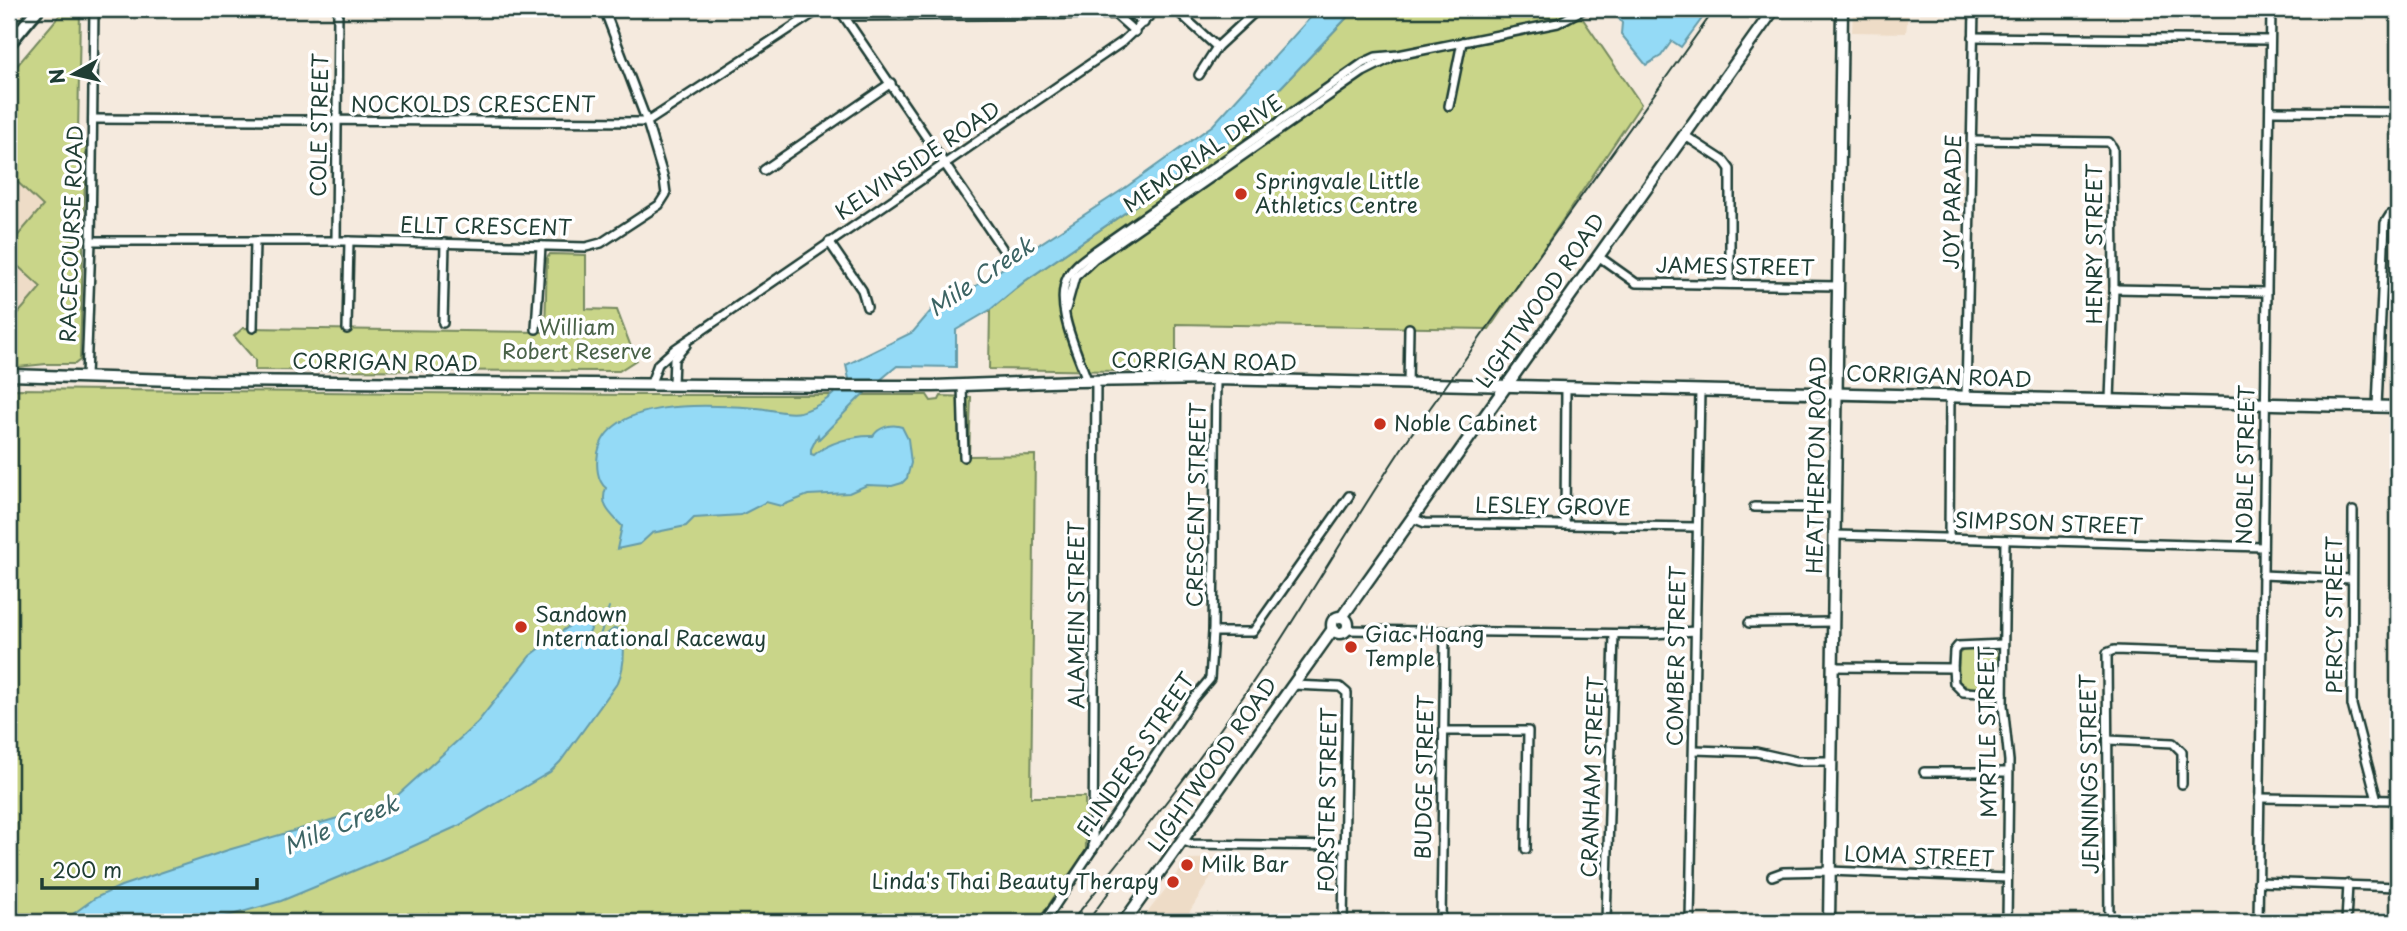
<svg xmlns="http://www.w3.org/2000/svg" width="2407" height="931" font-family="'Playpen Sans',sans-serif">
<rect width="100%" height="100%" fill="#f5eade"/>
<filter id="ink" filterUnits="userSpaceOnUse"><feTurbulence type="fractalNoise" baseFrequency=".0143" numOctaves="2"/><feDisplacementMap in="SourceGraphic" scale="14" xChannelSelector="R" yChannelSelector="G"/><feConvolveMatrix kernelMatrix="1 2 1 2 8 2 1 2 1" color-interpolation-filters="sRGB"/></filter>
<g filter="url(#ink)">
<g fill="#eedcc7">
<polygon points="1853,9 1963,9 1963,14 1908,14 1906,33 1852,32"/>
<polygon points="9,174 43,206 9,246"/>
<polygon points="9,258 41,287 9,324"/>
<polygon points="1223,858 1183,922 1140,922 1189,859"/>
</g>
<g fill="#c9d589" stroke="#74895e" stroke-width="2">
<polygon points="65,9 80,9 78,138 78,141 86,141 80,360 75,364 46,364 9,368 9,324 41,287 9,258 9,246 43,206 9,174 9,75"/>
<polygon points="1355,9 1576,9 1641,104 1489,329 1176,324 1176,372 989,369 990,310 1025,281 1230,141"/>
<polygon points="550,254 586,255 586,309 617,310 636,360 619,371 255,370 255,360 234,336 243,328 545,332 547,258"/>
<polygon points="15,389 628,395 927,395 931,401 939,400 941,396 971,397 969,456 1035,455 1031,797 1085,797 1086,850 1037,922 9,922 9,441 13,441"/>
<path d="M1965 648 1993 649 1998 654 1997 686C1986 692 1967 689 1958 681L1959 654Z"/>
</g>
<g fill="#94daf6" stroke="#659ba8" stroke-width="2">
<path d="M1318 9H1355L1230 141 1025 281 990 310 956 330V367L897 366 860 397 819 439 818 435 811 449V454L814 455C827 443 855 435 873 436 879 427 892 423 902 427L908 439 911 463 907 478 902 483 892 486 867 485 849 493 808 495 781 506 766 502 741 515 694 518 686 526 652 533 640 544 617 549 622 526C611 514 599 506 606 488 597 481 596 465 598 453 609 396 714 405 757 408 771 409 786 415 800 412 821 407 834 394 849 379L846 365 913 332 935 306 939 310 1122 190 1213 125Z"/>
<polygon points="1612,9 1709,9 1681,47 1672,41 1661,56 1646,65 1621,34 1622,23"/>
<path d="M586 617 591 629 587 639 601 644 607 634 615 628 622 631C625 649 625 666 618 682L560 762 550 772 458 826 409 848 281 901 207 922H62L95 898 121 886 228 850 379 806 399 794 477 723 530 656 577 620Z"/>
</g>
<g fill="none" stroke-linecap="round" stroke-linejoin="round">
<polyline stroke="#659ba8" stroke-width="2" points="598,642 609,607"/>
<defs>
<g id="minor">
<polyline points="839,9 1002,248"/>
<polyline points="1175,9 1217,47"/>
<polyline points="1116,15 1135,32"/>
<polyline points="846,16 1127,14 1134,15 1144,23"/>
<polyline points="1973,37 2270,40"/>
<polyline points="1199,75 1217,47 1258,9"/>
<polyline points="1449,106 1462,42"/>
<polyline points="2270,111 2398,112"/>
<polyline points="93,119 647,122 820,9"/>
<polyline points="1684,135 1724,161 1730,169 1730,284"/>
<polyline points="1972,140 2109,142 2113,148 2114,289 2110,400"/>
<polyline points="764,170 891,83"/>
<polyline points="91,241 349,241 586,247 601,243 659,205 666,194 664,179 647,122 604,9"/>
<polyline points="336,241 338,9"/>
<polyline points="829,242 862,290 867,307"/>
<polyline points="1598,256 1636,283 1838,286"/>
<polyline points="2114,289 2266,292"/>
<polyline points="1066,309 1075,277 1094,259 1363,72 1391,58"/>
<polyline points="443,323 445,243"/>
<polyline points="253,328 255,241"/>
<polyline points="347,329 349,241"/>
<polyline points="536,329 541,246"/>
<polyline points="86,377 91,241 94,9"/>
<path d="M1087 380C1077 351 1053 305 1068 276 1074 265 1086 258 1096 250L1363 63 1376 57 1398 55 1558 23 1584 9"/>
<polyline points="651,383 658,364 675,349 1122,42 1157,9"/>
<polyline points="673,383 674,359 686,345"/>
<polyline points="962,385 964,457"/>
<polyline points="1408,385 1409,328"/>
<polyline points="1966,397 1974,9"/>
<polyline points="2377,407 2385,223 2390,215 2398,211"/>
<polyline points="1754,507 1835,508"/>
<polyline points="2353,511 2352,705 2377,800"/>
<polyline points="1412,518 1425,523 1696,527"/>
<polyline points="1565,524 1566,389"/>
<polyline points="1835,535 2263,547"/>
<polyline points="1949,539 1950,396"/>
<polyline points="2005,540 2003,705 2009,761 2007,922"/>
<polyline points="2262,575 2352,579"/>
<polyline points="1749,623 1833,622"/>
<polyline points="1346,630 1654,634 1695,631"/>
<polyline points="1213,632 1216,379"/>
<polyline points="1832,667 1953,668 1954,683 1963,692 2003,694"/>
<polyline points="1953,668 1954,651 1958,646 2003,644"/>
<polyline points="1293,685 1340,687 1347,693 1343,922"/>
<polyline points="1443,731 1528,731 1526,849"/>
<polyline points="2108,740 2173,743 2182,752 2182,784"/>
<polyline points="1694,750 1756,752 1796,761 1831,761"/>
<polyline points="1924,772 2008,772"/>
<polyline points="2259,798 2398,800"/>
<polyline points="1183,841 1192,844 1344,846"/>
<polyline points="1093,849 1096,380"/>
<polyline points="1772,876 1783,872 1829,871 2007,878"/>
<polyline points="2258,882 2398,887"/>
<polyline points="1044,922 1193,699 1210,679 1213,632 1253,632 1349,496"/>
<polyline points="1441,922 1445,632"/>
<polyline points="1606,922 1614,634"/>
<polyline points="1690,922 1700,390"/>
<polyline points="2109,922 2107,653 2114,650 2261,655"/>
<polyline points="2258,922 2271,9"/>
<polyline points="2346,922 2348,884"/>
</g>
<g id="major">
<polyline points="9,375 208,381 840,386 934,386 1077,381 1216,379 2398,407"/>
<circle cx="1340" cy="625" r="8"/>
<polyline points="1342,617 1774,9"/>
<polyline points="1124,922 1333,629"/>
<polyline points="1829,922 1842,9"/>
</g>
<g id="highway">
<polyline points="9,14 13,9"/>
<polyline points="9,44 38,9"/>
</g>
</defs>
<use href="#minor" stroke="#1f3d34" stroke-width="12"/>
<use href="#major" stroke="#1f3d34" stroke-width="15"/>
<use href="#highway" stroke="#1f3d34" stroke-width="16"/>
<use href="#minor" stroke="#fff" stroke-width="7"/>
<use href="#major" stroke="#fff" stroke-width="10"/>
<use href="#highway" stroke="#fff" stroke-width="10"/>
<g stroke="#1f3d34" stroke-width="2">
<path d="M1071 922C1137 840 1203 758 1261 670 1312 593 1358 513 1410 436L1715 9"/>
<polyline points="1087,922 1120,877"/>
</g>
</g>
</g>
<g fill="#c8321e" stroke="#fff" stroke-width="2.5">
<circle cx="1241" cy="194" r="7"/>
<circle cx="1380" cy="424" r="7"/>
<circle cx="521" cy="627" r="7"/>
<circle cx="1351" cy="647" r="7"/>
<circle cx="1187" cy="865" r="7"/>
<circle cx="1173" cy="882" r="7"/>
</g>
<g text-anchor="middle" stroke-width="7" stroke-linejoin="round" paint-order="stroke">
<g font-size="21" fill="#1f3d34" stroke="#fff">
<text x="473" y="112">NOCKOLDS CRESCENT</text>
<text transform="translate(320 125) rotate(-89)" y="7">COLE STREET</text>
<text transform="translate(1203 154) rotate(-35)" y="7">MEMORIAL DRIVE</text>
<text transform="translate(918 161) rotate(-34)" y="7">KELVINSIDE ROAD</text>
<text transform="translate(1953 202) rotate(-89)" y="7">JOY PARADE</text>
<text transform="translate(486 227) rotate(1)" y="7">ELLT CRESCENT</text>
<text transform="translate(72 234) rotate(-88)" y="7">RACECOURSE ROAD</text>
<text transform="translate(2095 244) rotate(-90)" y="7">HENRY STREET</text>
<text transform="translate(1735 267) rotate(1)" y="7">JAMES STREET</text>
<text transform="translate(1541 301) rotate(-55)" y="7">LIGHTWOOD ROAD</text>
<text transform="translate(1204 362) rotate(1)" y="7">CORRIGAN ROAD</text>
<text transform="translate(385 363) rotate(1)" y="7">CORRIGAN ROAD</text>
<text transform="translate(1939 377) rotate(2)" y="7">CORRIGAN ROAD</text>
<text transform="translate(1817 465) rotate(-89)" y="7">HEATHERTON ROAD</text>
<text transform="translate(2246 465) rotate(-89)" y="7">NOBLE STREET</text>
<text transform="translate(1197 505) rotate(-89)" y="7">CRESCENT STREET</text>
<text transform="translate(1553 507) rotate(1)" y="7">LESLEY GROVE</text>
<text transform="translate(2049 524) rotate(2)" y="7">SIMPSON STREET</text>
<text transform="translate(1077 615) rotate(-90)" y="7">ALAMEIN STREET</text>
<text transform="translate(2335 615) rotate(-90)" y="7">PERCY STREET</text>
<text transform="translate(1677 656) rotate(-89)" y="7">COMBER STREET</text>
<text transform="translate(1988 732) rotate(-91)" y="7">MYRTLE STREET</text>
<text transform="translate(1136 755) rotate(-56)" y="7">FLINDERS STREET</text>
<text transform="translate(1213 765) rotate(-55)" y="7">LIGHTWOOD ROAD</text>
<text transform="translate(2090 774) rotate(-91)" y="7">JENNINGS STREET</text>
<text transform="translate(1425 777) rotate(-89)" y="7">BUDGE STREET</text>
<text transform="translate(1593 777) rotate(-88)" y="7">CRANHAM STREET</text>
<text transform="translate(1328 800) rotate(-89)" y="7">FORSTER STREET</text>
<text transform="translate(1919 857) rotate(2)" y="7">LOMA STREET</text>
</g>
<g font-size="21" fill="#1f3d34" stroke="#fff" text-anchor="start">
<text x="1255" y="189">Springvale Little<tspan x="1255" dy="24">Athletics Centre</tspan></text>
<text x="1394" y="431">Noble Cabinet</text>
<text x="535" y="622">Sandown<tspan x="535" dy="24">International Raceway</tspan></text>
<text x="1365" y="642">Giac Hoang<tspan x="1365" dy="24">Temple</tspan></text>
<text x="1201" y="872">Milk Bar</text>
<text x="1159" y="889" text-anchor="end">Linda's Thai Beauty Therapy</text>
</g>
<g font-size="21" fill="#4a6349" stroke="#fff">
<text x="577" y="335">William<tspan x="577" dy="24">Robert Reserve</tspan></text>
</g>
<g font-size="23" font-style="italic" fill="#3c6464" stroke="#fff">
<text transform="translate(981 277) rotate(-34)" y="8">Mile Creek</text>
<text transform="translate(341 825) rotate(-22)" y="8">Mile Creek</text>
</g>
</g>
<rect width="2407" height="931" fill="none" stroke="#fff" stroke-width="35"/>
<rect x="18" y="18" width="2372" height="896" fill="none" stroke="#1f3d34" stroke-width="2.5" filter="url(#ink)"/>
<g transform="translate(74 74) rotate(262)" stroke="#ffffff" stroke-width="5" paint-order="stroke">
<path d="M0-5L12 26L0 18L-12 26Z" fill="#1f3d34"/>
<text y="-10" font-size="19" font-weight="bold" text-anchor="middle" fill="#1f3d34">N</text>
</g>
<path d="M42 878v10h215v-10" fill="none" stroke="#1f3d34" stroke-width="3.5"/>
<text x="52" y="878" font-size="21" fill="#1f3d34" stroke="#ffffff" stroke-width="5" paint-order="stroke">200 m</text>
</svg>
